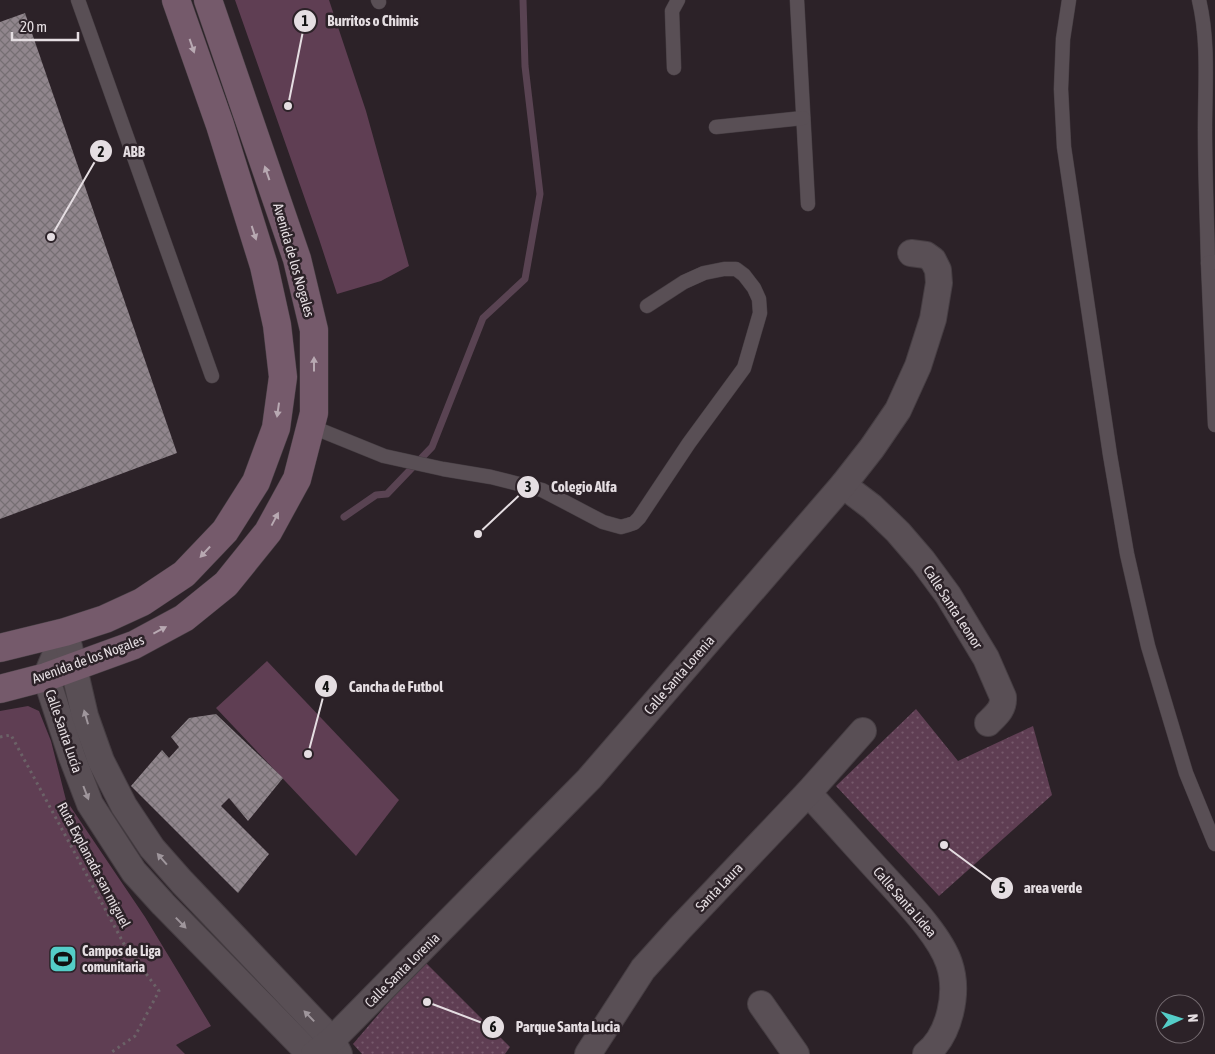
<svg xmlns="http://www.w3.org/2000/svg" width="1215" height="1054" font-family="'Asap Condensed',sans-serif">
<defs>
<pattern id="park-dots" width="8" height="8" patternUnits="userSpaceOnUse" patternTransform="scale(1.25)"><rect width="8" height="8" fill="#5f3e53"/><path d="M2 2h.1M6 6h.1" fill="none" stroke="#76596b" stroke-width="1.8" stroke-linecap="round"/></pattern>
<pattern id="building-cross-hatch" width="8" height="8" patternUnits="userSpaceOnUse" patternTransform="scale(1.25)"><rect width="8" height="8" fill="#91868d"/><path d="M0 0l8 8M0 8l8-8" fill="none" stroke="#766f73"/></pattern>
</defs>
<rect width="100%" height="100%" fill="#2c2228"/>
<g fill="#5f3e53">
<polygon points="235,0 329,0 366,111 409,266 381,281 337,294 319,239"/>
<polygon points="267,661 399,800 356,856 216,708"/>
<polygon points="28,706 39,711 51,741 66,800 145,917 211,1026 176,1045 185,1054 0,1054 0,711"/>
</g>
<g fill="url(#park-dots)">
<polygon points="916,709 958,761 1033,726 1052,795 939,896 836,786"/>
<polygon points="424,961 510,1047 505,1054 362,1054 353,1044"/>
</g>
<g fill="none" stroke-linecap="round" stroke-linejoin="round">
<polyline stroke="#594352" stroke-width="7" points="344,517 376,495 387,494 432,447 483,318 525,279 540,194 525,66 523,0"/>
</g>
<g fill="url(#building-cross-hatch)">
<polygon points="25,13 177,453 0,519 0,22"/>
<polygon points="216,714 283,778 248,821 229,798 221,806 269,854 238,893 131,786 162,750 169,758 179,747 171,737 189,718"/>
</g>
<g fill="none" stroke-linecap="round" stroke-linejoin="round">
<defs>
<g id="lane">
<polyline points="78,0 212,376"/>
<polyline points="378,0 379,2"/>
<polyline points="797,0 808,204"/>
<polyline points="1069,0 1063,39 1061,89 1064,147 1110,455 1127,554 1148,646 1186,773 1215,844"/>
<path d="M1199 0C1209 42 1205 86 1205 129 1205 174 1207 218 1208 263"/>
<polyline points="674,68 672,11 678,0"/>
<polyline points="716,127 803,118"/>
<polyline points="1215,262 1208,263 1215,425"/>
<polyline points="310,426 384,456 443,469 491,477 542,490 603,522 621,527 628,525 634,523 639,518 689,443 744,368 760,313 759,299 754,288 744,275 736,269 724,269 704,273 684,282 647,306"/>
</g>
<g id="street">
<path d="M843 485 872 507 898 532 923 561 948 595 986 658 1003 697C1004 709 996 715 988 723"/>
<polyline points="65,632 46,677 72,757 90,804 134,872 163,904 310,1054"/>
<polyline points="69,647 85,716 101,761 124,806 152,848 182,882 332,1040 339,1054"/>
<path d="M808 793C835 822 861 852 888 881 907 902 940 936 949 963 959 992 950 1035 926 1054"/>
<polyline points="761,1004 796,1054"/>
<polyline points="314,1054 332,1040 589,779 843,485 872,448 898,410 918,366 933,319 939,283 938,270 933,260 926,255 911,253"/>
<polyline points="588,1054 643,969 680,928 808,793 863,731"/>
</g>
<g id="secondary">
<polyline points="0,648 65,632 105,619 142,602 184,574 225,531 256,482 276,428 283,377 277,325 264,266 220,125 176,0"/>
<polyline points="0,689 46,677 134,645 184,618 226,584 268,532 297,479 314,413 314,330 297,259 208,0"/>
</g>
</defs>
<use href="#lane" stroke="#463e43" stroke-width="15"/>
<use href="#street" stroke="#463e43" stroke-width="28"/>
<use href="#secondary" stroke="#463e43" stroke-width="29"/>
<polyline stroke="#6b6267" stroke-width="3" stroke-dasharray="2.5 4" stroke-linecap="butt" points="0,737 11,735 124,944 159,991 135,1036 109,1054"/>
<use href="#lane" stroke="#594f55" stroke-width="14"/>
<use href="#street" stroke="#594f55" stroke-width="26"/>
<use href="#secondary" stroke="#755a6b" stroke-width="28"/>
</g>
<defs><path id="oneway-solid" d="M-6-.8H1V-3.2L6.5 0L1 3.2V.8H-6Z" transform="scale(1.25)"/></defs>
<g fill="#b8a9b2">
<use href="#oneway-solid" transform="translate(192 46) rotate(71)"/>
<use href="#oneway-solid" transform="translate(267 173) rotate(-109)"/>
<use href="#oneway-solid" transform="translate(254 233) rotate(72)"/>
<use href="#oneway-solid" transform="translate(314 364) rotate(-90)"/>
<use href="#oneway-solid" transform="translate(278 410) rotate(98)"/>
<use href="#oneway-solid" transform="translate(275 519) rotate(-62)"/>
<use href="#oneway-solid" transform="translate(205 552) rotate(133)"/>
<use href="#oneway-solid" transform="translate(160 630) rotate(-28)"/>
</g>
<g fill="#9f969c">
<use href="#oneway-solid" transform="translate(86 717) rotate(-106)"/>
<use href="#oneway-solid" transform="translate(86 793) rotate(69)"/>
<use href="#oneway-solid" transform="translate(162 859) rotate(-131)"/>
<use href="#oneway-solid" transform="translate(181 923) rotate(46)"/>
<use href="#oneway-solid" transform="translate(309 1016) rotate(-134)"/>
</g>
<defs>
<symbol id="stadium-square" viewBox="-11 -11 22 22"><rect x="-9" y="-9" width="18" height="18" rx="4" fill="#54cdc8" stroke="#2c2228"/><path d="M0-5a6.5 5 0 1 0 0 10a6.5 5 0 1 0 0-10ZM-3.5-1.8h7v3.6h-7Z" fill="#111"/></symbol>
</defs>
<g fill-rule="evenodd">
<use href="#stadium-square" x="47" y="943" width="32" height="32"/>
</g>
<g text-anchor="middle" stroke-width="5" stroke-linejoin="round" paint-order="stroke">
<g font-size="14" fill="#e5dee2" stroke="#2c2228">
<text transform="translate(294 260) rotate(74)" y="5">Avenida de los Nogales</text>
<text transform="translate(953 607) rotate(57)" y="5">Calle Santa Leonor</text>
<text transform="translate(88 659) rotate(-20)" y="5">Avenida de los Nogales</text>
<text transform="translate(679 675) rotate(-49)" y="5">Calle Santa Lorenia</text>
<text transform="translate(64 731) rotate(71)" y="5">Calle Santa Lucía</text>
<text transform="translate(94 865) rotate(62)" y="5">Ruta Explanada san miguel</text>
<text transform="translate(719 887) rotate(-46)" y="5">Santa Laura</text>
<text transform="translate(905 902) rotate(49)" y="5">Calle Santa Lidea</text>
<text transform="translate(402 970) rotate(-45)" y="5">Calle Santa Lorenia</text>
</g>
<g font-size="14" font-weight="bold" fill="#e5dee2" stroke="#2c2228" text-anchor="start">
<text x="82" y="956">Campos de Liga<tspan x="82" dy="16">comunitaria</tspan></text>
</g>
</g>
<path fill="none" stroke="#e5dee2" stroke-width="2" d="M288 106L305 21M51 237L101 151M478 534L528 487M308 754L326 686M944 845L1002 888M427 1002L493 1027"/>
<g fill="#e5dee2" stroke="#2c2228" stroke-width="2">
<circle cx="288" cy="106" r="5"/>
<circle cx="51" cy="237" r="5"/>
<circle cx="478" cy="534" r="5"/>
<circle cx="308" cy="754" r="5"/>
<circle cx="944" cy="845" r="5"/>
<circle cx="427" cy="1002" r="5"/>
<circle cx="305" cy="21" r="12"/>
<circle cx="101" cy="151" r="12"/>
<circle cx="528" cy="487" r="12"/>
<circle cx="326" cy="686" r="12"/>
<circle cx="1002" cy="888" r="12"/>
<circle cx="493" cy="1027" r="12"/>
</g>
<g font-size="15" text-anchor="middle" font-weight="bold" fill="#111">
<text x="305" y="26">1</text>
<text x="101" y="157">2</text>
<text x="528" y="492">3</text>
<text x="326" y="692">4</text>
<text x="1002" y="893">5</text>
<text x="493" y="1032">6</text>
</g>
<g font-size="15" text-anchor="middle" font-weight="bold" fill="#e5dee2" stroke="#2c2228" stroke-width="5" stroke-linejoin="round" paint-order="stroke">
<text x="373" y="26">Burritos o Chimis</text>
<text x="134" y="157">ABB</text>
<text x="584" y="492">Colegio Alfa</text>
<text x="396" y="692">Cancha de Futbol</text>
<text x="1053" y="893">area verde</text>
<text x="568" y="1032">Parque Santa Lucia</text>
</g>
<g transform="translate(1180 1019) rotate(86)"><circle r="24" fill="#2c2228" stroke="#766d72"/>
<path d="M0-4L9 19L0 12L-9 19Z" fill="#54cdc8"/>
<text y="-8" font-size="14" font-weight="bold" text-anchor="middle" fill="#e5dee2">N</text>
</g>
<path d="M12 32v8h66v-8" fill="none" stroke="#e5dee2" stroke-width="2.5"/>
<text x="20" y="32" font-size="15" fill="#e5dee2" stroke="#2c2228" stroke-width="4" paint-order="stroke">20 m</text>
</svg>
